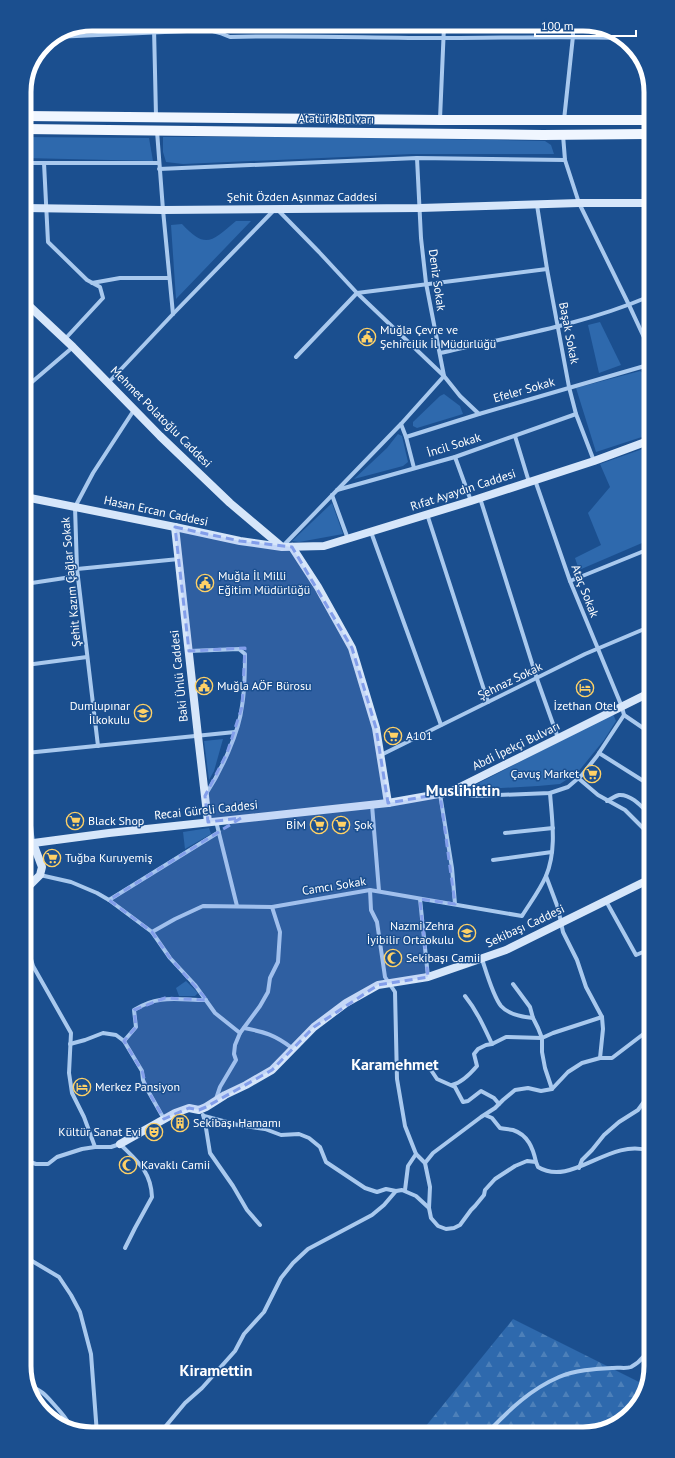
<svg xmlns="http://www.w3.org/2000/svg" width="675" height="1458" font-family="'PT Sans',sans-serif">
<defs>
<pattern id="forest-firs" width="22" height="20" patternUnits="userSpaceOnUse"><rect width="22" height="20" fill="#2e69ad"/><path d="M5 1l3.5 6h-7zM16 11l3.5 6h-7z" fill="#4d80b9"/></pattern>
</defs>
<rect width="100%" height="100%" fill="#1b4f8f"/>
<g fill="#2e69ad">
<polygon points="24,137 149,138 153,161 24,158"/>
<polygon points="163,137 336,137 545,141 551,145 554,154 412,154 183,164 166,162 163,152"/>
<path d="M236 221H251L176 299 171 225 182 224C206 250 212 241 236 221Z"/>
<polygon points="600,322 621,365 599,373 588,325"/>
<polygon points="640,371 648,377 648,435 596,452 576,388"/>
<polygon points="444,394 460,406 463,414 417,428 413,426 413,422 440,396"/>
<polygon points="398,434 402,436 408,462 403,466 354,479 387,448"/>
<polygon points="648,447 649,540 579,570 575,558 601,545 588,513 610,487 600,464"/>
<polygon points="332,503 343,534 299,542 292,541"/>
<polygon points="613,714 616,721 604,740 578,772 560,784 538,786 465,790"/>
<polygon points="223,739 214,771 209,780 204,741"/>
<polygon points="209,828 211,834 185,849 183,832"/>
<polygon points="186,981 198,993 195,996 179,996 176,988"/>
</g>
<polygon fill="url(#forest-firs)" points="513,1319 645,1385 639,1404 605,1430 421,1432"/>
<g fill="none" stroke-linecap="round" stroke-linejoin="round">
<g stroke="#a9c9ee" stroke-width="4">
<polyline points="154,28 156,116"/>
<path d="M54 37 209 30 220 33 230 37C301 35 371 38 442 38 502 38 563 36 623 38"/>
<polyline points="440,119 444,26"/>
<polyline points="564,120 573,36 573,24"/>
<polyline points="157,131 163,210 173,314"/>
<polyline points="563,135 565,160 579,203 629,305 648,346"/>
<polyline points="417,158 421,238 426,283 444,376 460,396 479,414"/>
<polyline points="24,163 158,163"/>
<polyline points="44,163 48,242 87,280 100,287 103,298 65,339"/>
<polyline points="159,169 417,158 565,160"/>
<polyline points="537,205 547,269 569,387 576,414 594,461"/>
<polyline points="92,283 120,278 169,278"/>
<path d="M440 353C509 337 582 325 648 297"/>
<polyline points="296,357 357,293 547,269"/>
<polyline points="109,382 173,314 276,208 319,252 357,293 444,376 401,424 282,547"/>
<polyline points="25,388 73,347"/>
<polyline points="401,424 406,437 414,468"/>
<polyline points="515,436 529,482"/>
<polyline points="406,437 479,414 648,365"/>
<polyline points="455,457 471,501"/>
<polyline points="535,480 570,581 622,707 624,715 649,732"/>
<polyline points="337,490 455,457 576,414"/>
<polyline points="332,495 348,539"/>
<polyline points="480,498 537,679 558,738"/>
<polyline points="427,514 488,702"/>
<polyline points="371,532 441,725"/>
<polyline points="77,569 179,559"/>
<polyline points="570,581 649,549"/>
<polyline points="25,584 78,576"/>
<path d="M189 651 239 649 245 654C245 671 245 689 242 706 239 733 221 771 206 794"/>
<polyline points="26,665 87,657"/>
<polyline points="98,746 77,569 75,507 93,473 134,410"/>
<polyline points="26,753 235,732"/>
<polyline points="599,753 645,782 649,787"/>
<polyline points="381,755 585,654 649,627"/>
<polyline points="578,778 598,795 625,810 649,834"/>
<polyline points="26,782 33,843"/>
<polyline points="645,782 649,776"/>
<polyline points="452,792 474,796 550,793 568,787 582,775 597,756 624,715"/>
<polyline points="440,794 452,868 455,904"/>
<path d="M607 801C611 799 615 796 619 795 631 794 642 807 649 814"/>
<polyline points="372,805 379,891"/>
<polyline points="216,821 237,906"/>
<polyline points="505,833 553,828"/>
<polyline points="493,860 552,852"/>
<polyline points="40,875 71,882 97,893 109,900 152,932 170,958 195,985 215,1013 240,1033"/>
<polyline points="546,876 558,908 563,932 577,960 586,987 602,1017 603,1029 600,1058"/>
<polyline points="370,890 371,910 377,922 385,977 395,992 397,1079 405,1126 416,1154 408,1166 405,1190"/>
<polyline points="420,899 428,977"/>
<polyline points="109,900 219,832"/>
<polyline points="606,901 636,955 650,949"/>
<path d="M152 932 175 919 203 906 272 907 370 890 522 916C530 903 540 890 546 876 557 850 552 820 550 793"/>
<polyline points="26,942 33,966 71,1033 69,1073 72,1093 84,1117 95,1147"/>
<path d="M482 959C486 971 493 996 501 1006 508 1014 522 1017 533 1018"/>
<polyline points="513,984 530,1007 533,1018 538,1028 542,1038 542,1052 545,1068 552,1089"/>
<path d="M465 996C477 1011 484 1027 492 1044"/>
<path d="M244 1028C265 1032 275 1035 292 1048"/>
<path d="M124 1041 136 1027 134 1010C159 994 178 1000 206 1000"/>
<polyline points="70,1044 85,1040 103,1033 116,1035 124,1041 142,1071 143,1080 147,1089 164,1119"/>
<polyline points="397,1066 427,1064 437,1079 455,1087 463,1102 468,1101 481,1091 494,1098 499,1104"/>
<path d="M452 1085C461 1083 471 1073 477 1066L474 1054 478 1049 486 1045 492 1044 506 1037 542 1038 553 1033 602 1017"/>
<polyline points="216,1099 220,1087 236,1060 234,1054 235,1045 240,1033 260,1006 268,992 270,978 278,962 280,932 272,907"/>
<polyline points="203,1115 205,1122 210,1153 233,1186 247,1210 260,1225"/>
<path d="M485 1115 492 1118 500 1128C504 1129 509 1129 513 1130 528 1135 533 1148 536 1162"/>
<polyline points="204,1116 238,1125 265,1129 281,1135 299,1134 309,1138 320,1147 326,1162 365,1188 377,1192 386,1189 396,1191"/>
<polyline points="416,1154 425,1163 430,1187 429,1208"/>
<path d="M27 1161 36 1164H48L57 1157 82 1149 95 1147H111L120 1144C137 1161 151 1171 152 1197L135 1228 125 1248"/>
<polyline points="425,1163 433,1153 481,1117 495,1108 503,1100 515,1090 528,1088 541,1091 552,1089 568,1072 582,1063 600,1058 612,1058 650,1029"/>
<polyline points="579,1168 582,1160 592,1150 604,1135 619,1122 638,1110 646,1099 650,1086"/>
<polyline points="27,1258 59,1277 71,1295 80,1312 91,1354 97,1434"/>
<path d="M28 1385C44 1391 47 1397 58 1409 63 1415 68 1420 71 1428"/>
<path d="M489 1431C510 1409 531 1389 559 1377 575 1370 595 1369 613 1368 618 1367 626 1369 631 1367 642 1361 648 1353 651 1341"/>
<path d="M160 1433 185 1403 202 1388 235 1351 244 1334 264 1312 281 1278 293 1263 308 1249 372 1215 384 1205 396 1191 402 1190 416 1196 429 1208 431 1218 438 1226 446 1229 454 1228 460 1225 471 1210 475 1206 484 1195 485 1190 495 1179 515 1166 527 1161 536 1162 538 1167C572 1188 609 1137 650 1151"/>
</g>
<g stroke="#d6e6fa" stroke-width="8">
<polyline points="24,208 163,210 420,208 579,203 648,203"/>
<polyline points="25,302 73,347 160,436 230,503 281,546"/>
<polyline points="25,497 175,527 240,541 282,547 324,546 471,501 594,461 648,441"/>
<polyline points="175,527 198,736 208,822"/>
<polyline points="292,547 318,587 352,648 376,728 388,803"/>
<polyline points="26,844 109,833 388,803 450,792 649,693"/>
<polyline points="26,889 40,875 42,867 33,843"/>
<polyline points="120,1144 175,1113 189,1108 199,1110 206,1107 225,1095 246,1085 272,1070 314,1027 346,1003 378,985 428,977 506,950 650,879"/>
</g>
<g stroke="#f0f6ff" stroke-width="10">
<polyline points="24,116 440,120 647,120"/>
<polyline points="24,129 543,135 647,134"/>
</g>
</g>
<path fill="#839eea" fill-opacity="0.2" stroke="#839eea" stroke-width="3" stroke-dasharray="8 5" stroke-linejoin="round" d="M175 527 240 541 292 547 352 648 376 728 388 803 440 794 455 904 420 899 428 977 378 985 314 1027 272 1070 206 1107 199 1110 189 1108 164 1119 147 1089 142 1071 124 1041 136 1027 134 1010 165 998 207 1000 170 958 152 932 109 900 241 818 208 822 205 796 227 753 242 707 245 648 189 651Z"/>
<defs>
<symbol id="civic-ring" viewBox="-11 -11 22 22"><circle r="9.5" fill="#1b4f8f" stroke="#ffd166" stroke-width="1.5"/><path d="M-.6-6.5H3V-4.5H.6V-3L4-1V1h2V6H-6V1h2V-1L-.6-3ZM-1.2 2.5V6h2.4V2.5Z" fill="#ffd166"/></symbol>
<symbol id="hotel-ring" viewBox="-11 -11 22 22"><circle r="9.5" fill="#1b4f8f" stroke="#ffd166" stroke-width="1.5"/><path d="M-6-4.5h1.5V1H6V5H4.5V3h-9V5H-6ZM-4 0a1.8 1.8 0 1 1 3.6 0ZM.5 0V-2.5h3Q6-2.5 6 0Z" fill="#ffd166"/></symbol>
<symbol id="school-ring" viewBox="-11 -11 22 22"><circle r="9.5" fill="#1b4f8f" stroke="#ffd166" stroke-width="1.5"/><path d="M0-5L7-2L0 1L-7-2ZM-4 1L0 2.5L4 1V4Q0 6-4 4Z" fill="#ffd166"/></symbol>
<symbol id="supermarket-ring" viewBox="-11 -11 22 22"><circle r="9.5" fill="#1b4f8f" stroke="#ffd166" stroke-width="1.5"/><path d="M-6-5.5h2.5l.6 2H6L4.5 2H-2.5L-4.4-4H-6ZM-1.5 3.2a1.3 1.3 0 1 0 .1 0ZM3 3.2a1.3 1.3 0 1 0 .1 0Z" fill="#ffd166"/></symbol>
<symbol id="mosque-ring" viewBox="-11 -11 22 22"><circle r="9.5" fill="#1b4f8f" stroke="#ffd166" stroke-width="1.5"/><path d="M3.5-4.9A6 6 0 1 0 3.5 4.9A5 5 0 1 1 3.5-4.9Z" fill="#ffd166"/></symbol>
<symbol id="building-ring" viewBox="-11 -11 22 22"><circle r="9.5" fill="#1b4f8f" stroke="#ffd166" stroke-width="1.5"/><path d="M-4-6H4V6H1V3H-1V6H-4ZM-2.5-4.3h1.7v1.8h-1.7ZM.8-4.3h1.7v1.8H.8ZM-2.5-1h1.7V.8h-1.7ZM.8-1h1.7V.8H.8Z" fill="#ffd166"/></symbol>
<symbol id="theatre-ring" viewBox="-11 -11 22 22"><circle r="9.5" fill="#1b4f8f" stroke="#ffd166" stroke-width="1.5"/><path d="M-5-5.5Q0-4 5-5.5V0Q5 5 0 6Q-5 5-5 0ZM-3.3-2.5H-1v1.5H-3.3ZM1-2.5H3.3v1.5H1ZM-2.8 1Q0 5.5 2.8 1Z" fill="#ffd166"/></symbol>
</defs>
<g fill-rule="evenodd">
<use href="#civic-ring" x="357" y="327" width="20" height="20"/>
<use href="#civic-ring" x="195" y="573" width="20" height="20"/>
<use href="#civic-ring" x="194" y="676" width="20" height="20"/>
<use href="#hotel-ring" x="575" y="678" width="20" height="20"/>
<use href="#school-ring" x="133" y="703" width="20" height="20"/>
<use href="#supermarket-ring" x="383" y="726" width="20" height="20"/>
<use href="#supermarket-ring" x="582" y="764" width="20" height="20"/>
<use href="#supermarket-ring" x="65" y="811" width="20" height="20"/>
<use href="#supermarket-ring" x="309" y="815" width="20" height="20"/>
<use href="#supermarket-ring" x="331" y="815" width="20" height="20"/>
<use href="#supermarket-ring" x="42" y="848" width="20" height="20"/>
<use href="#school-ring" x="457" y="923" width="20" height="20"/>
<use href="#mosque-ring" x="383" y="948" width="20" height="20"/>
<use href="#hotel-ring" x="72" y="1077" width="20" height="20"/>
<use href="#building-ring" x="170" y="1113" width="20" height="20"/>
<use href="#theatre-ring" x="144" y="1122" width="20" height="20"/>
<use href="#mosque-ring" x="118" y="1155" width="20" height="20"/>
</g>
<g text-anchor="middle" stroke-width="3" stroke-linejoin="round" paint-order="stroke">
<g font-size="12" fill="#fff" stroke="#1b4f8f">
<text transform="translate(336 119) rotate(1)" y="4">Atatürk Bulvarı</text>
<text x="302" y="201">Şehit Özden Aşınmaz Caddesi</text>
<text transform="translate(437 280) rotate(82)" y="4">Deniz Sokak</text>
<text transform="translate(569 333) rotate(79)" y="4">Başak Sokak</text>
<text transform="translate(524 390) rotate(-16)" y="4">Efeler Sokak</text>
<text transform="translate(161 417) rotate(45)" y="4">Mehmet Polatoğlu Caddesi</text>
<text transform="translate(454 445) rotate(-17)" y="4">İncil Sokak</text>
<text transform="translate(463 490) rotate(-18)" y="4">Rıfat Ayaydın Caddesi</text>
<text transform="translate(156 511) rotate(12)" y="4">Hasan Ercan Caddesi</text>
<text transform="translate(71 582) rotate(-95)" y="4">Şehit Kazım Çağlar Sokak</text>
<text transform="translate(585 591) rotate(69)" y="4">Ataç Sokak</text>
<text transform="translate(179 676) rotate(-96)" y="4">Baki Ünlü Caddesi</text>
<text transform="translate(510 681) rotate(-26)" y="4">Şehnaz Sokak</text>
<text transform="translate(516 746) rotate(-26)" y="4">Abdi İpekçi Bulvarı</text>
<text transform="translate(206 810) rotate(-6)" y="4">Recai Güreli Caddesi</text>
<text transform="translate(334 886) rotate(-9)" y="4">Camcı Sokak</text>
<text transform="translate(525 926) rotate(-25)" y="4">Sekibaşı Caddesi</text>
</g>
<g font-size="12" fill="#fff" stroke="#1b4f8f" text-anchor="start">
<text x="380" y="334">Muğla Çevre ve<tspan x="380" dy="14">Şehircilik İl Müdürlüğü</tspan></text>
<text x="218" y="580">Muğla İl Milli<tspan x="218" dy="14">Eğitim Müdürlüğü</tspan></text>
<text x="217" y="690">Muğla AÖF Bürosu</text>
<text x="130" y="710" text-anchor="end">Dumlupınar<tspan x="130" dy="14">İlkokulu</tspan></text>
<text x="585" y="710" text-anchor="middle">İzethan Otel</text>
<text x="406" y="740">A101</text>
<text x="579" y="778" text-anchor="end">Çavuş Market</text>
<text x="88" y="825">Black Shop</text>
<text x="306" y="829" text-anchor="end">BİM</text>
<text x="354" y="829">Şok</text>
<text x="65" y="862">Tuğba Kuruyemiş</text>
<text x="454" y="930" text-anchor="end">Nazmi Zehra<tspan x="454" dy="14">İyibilir Ortaokulu</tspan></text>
<text x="406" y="962">Sekibaşı Camii</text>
<text x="95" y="1091">Merkez Pansiyon</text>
<text x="193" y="1127">Sekibaşı Hamamı</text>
<text x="141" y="1136" text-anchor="end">Kültür Sanat Evi</text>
<text x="141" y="1169">Kavaklı Camii</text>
</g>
<g font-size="16" font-weight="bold" fill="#fff" stroke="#1b4f8f">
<text x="463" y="796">Muslihittin</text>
<text x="395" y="1070">Karamehmet</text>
<text x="216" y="1376">Kiramettin</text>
</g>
</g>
<path d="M0 0H675V1458H0ZM92 31H583A61 61 0 0 1 644 92V1366A61 61 0 0 1 583 1427H92A61 61 0 0 1 31 1366V92A61 61 0 0 1 92 31Z" fill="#1b4f8f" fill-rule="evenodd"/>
<path fill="none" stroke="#fff" stroke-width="5" d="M92 31H583A61 61 0 0 1 644 92V1366A61 61 0 0 1 583 1427H92A61 61 0 0 1 31 1366V92A61 61 0 0 1 92 31Z"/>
<path d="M535 30v6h101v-6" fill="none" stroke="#ffffff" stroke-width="2"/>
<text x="541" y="30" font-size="12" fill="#ffffff" stroke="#1b4f8f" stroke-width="3" paint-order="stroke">100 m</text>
</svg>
